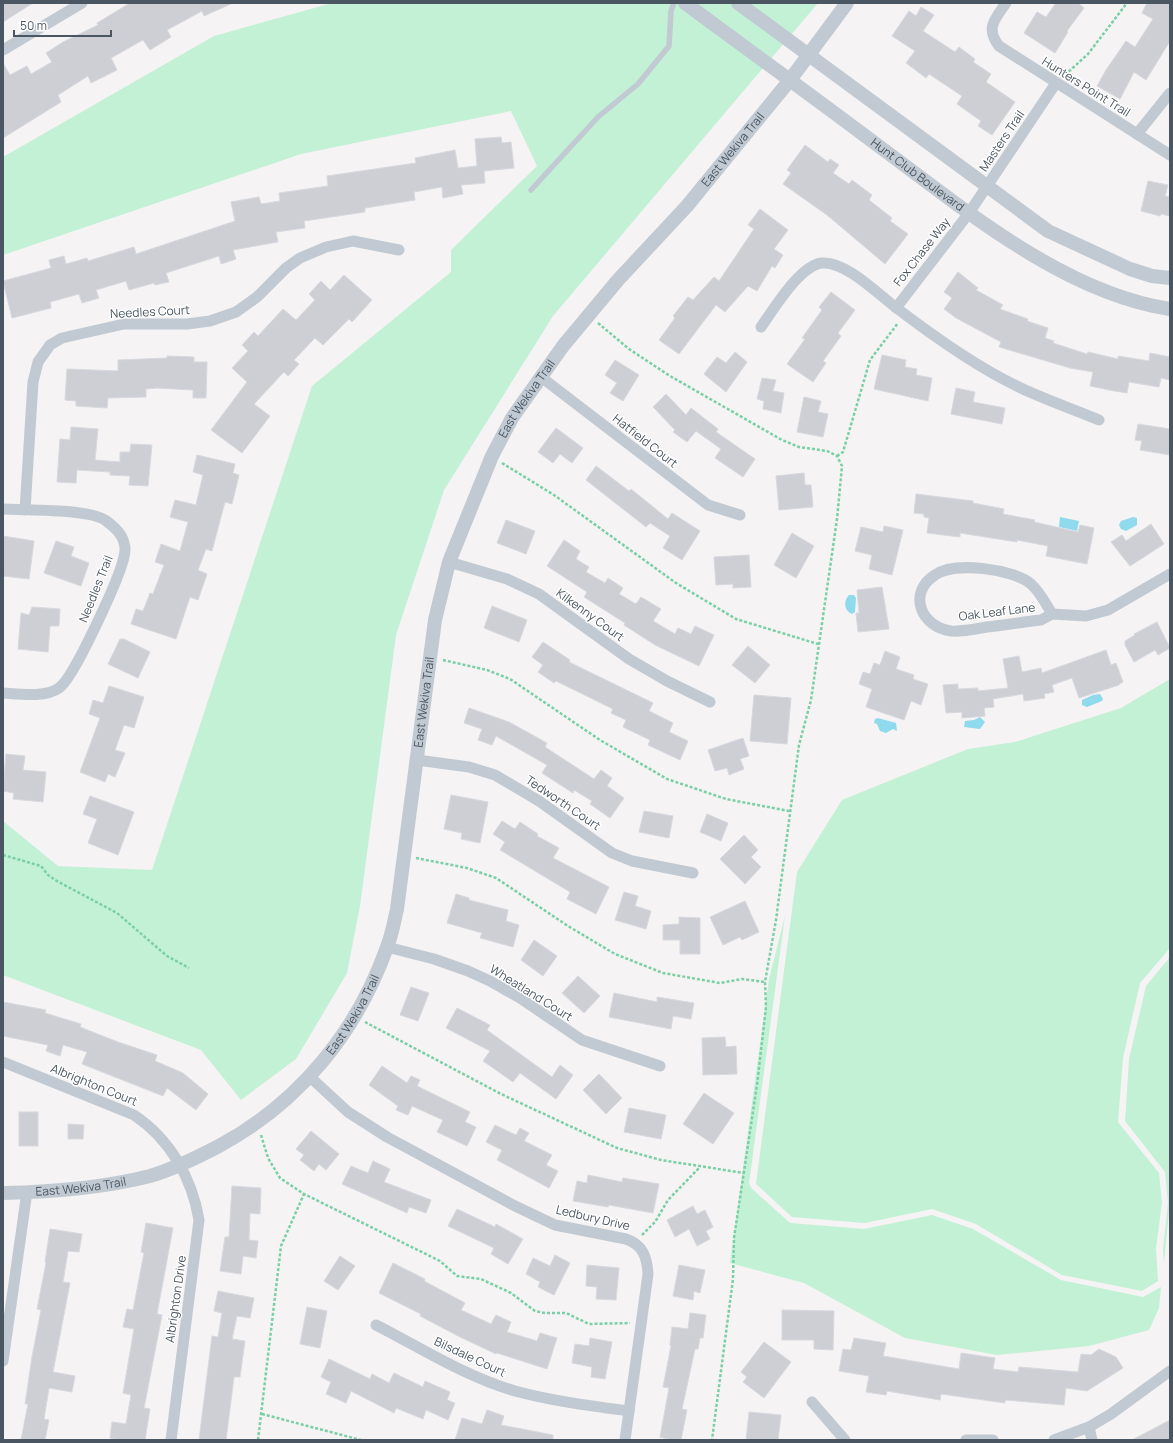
<svg xmlns="http://www.w3.org/2000/svg" width="1173" height="1443" font-family="Manrope,sans-serif">
<rect width="100%" height="100%" fill="#f5f3f3"/>
<g fill="#c3f1d5">
<polygon points="332,3 818,3 553,316 444,490 396,635 360,906 347,973 296,1059 241,1100 201,1050 3,975 3,821 58,866 152,870 312,386 451,272 451,250 537,166 511,111 301,154 3,255 3,157 214,36"/>
<polygon points="1170,679 1170,948 1140,983 1123,1058 1118,1122 1159,1173 1162,1202 1156,1249 1158,1281 1142,1291 1062,1275 976,1224 932,1209 865,1223 792,1217 756,1184 797,872 842,800 968,749 1015,742 1121,708"/>
<polygon points="785,916 749,1183 751,1188 790,1223 864,1229 932,1215 973,1229 1061,1280 1143,1297 1161,1287 1159,1308 1149,1330 1089,1346 997,1355 905,1338 804,1283 730,1263 769,979"/>
<polygon points="1170,957 1170,1201 1164,1263 1163,1249 1168,1203 1165,1172 1125,1121 1129,1059 1146,986"/>
</g>
<g fill="#90daee">
<polygon points="1060,517 1079,521 1077,531 1059,527"/>
<polygon points="1133,517 1137,518 1137,525 1126,531 1121,529 1119,525 1121,521"/>
<path d="M849 595H854L856 598 855 612 852 614C844 611 843 601 849 595Z"/>
<polygon points="1100,694 1103,699 1102,701 1087,707 1082,705 1082,700 1093,695"/>
<polygon points="980,717 985,722 980,729 964,727 965,721 974,720"/>
<polygon points="878,718 896,723 897,731 893,729 886,733 880,731 877,724 874,723 875,719"/>
</g>
<g fill="#cdcfd5" stroke="#d7d9de">
<polygon points="3,3 33,3 3,22"/>
<polygon points="130,3 233,3 204,16 202,11 167,30 171,37 150,50 143,40 111,58 117,70 91,83 88,76 58,95 61,102 3,138 3,63 10,75 27,66 31,74 52,62 46,53 63,42 98,25 97,23"/>
<polygon points="1056,3 1078,3 1084,8 1067,31 1068,32 1055,53 1024,33 1037,12 1046,17"/>
<polygon points="1147,3 1170,3 1170,41 1146,80 1134,72 1120,99 1097,86 1106,70 1126,41 1135,47 1153,19 1142,13"/>
<polygon points="921,7 934,15 923,31 955,52 959,47 975,59 973,62 991,74 986,82 1015,102 992,135 978,126 981,121 957,104 962,96 929,74 926,78 906,63 915,51 892,36 909,11 916,16"/>
<polygon points="501,137 502,143 511,142 514,168 484,171 485,183 461,185 463,194 443,198 442,187 414,192 415,200 365,208 365,212 304,221 305,228 276,232 278,242 233,250 236,259 221,264 219,256 166,273 169,282 155,285 154,283 129,290 126,281 96,290 99,298 82,303 79,294 50,302 51,308 12,318 3,281 51,268 49,260 64,256 66,264 87,258 88,261 134,247 136,254 235,221 231,202 259,197 261,204 280,201 279,193 328,186 327,176 416,163 415,158 455,150 458,168 477,166 475,139"/>
<polygon points="805,145 828,162 830,159 839,165 833,173 849,184 852,180 872,195 869,200 892,218 890,221 908,234 885,264 827,215 783,184 791,173 787,170"/>
<polygon points="1148,181 1168,185 1165,196 1170,197 1170,216 1161,214 1160,216 1141,211"/>
<polygon points="760,209 788,230 774,249 783,255 775,268 772,266 757,291 748,286 725,312 716,305 679,354 659,340 675,318 673,316 688,297 693,300 714,277 719,281 754,229 748,225"/>
<polygon points="958,272 978,288 976,290 1003,305 1000,309 1028,319 1027,321 1048,328 1045,338 1054,341 1053,343 1087,354 1088,352 1118,359 1118,356 1149,361 1150,353 1170,357 1170,380 1161,378 1159,387 1129,382 1127,393 1109,390 1090,386 1093,372 1070,368 999,347 1001,342 956,318 944,309 952,298 944,292"/>
<polygon points="344,275 372,300 352,322 349,319 323,345 315,338 294,360 299,364 288,376 284,372 254,404 270,416 242,453 211,430 247,382 232,368 248,351 242,345 254,332 258,336 283,309 296,320 315,300 309,294 321,281 330,290"/>
<polygon points="831,292 855,310 838,333 841,336 823,361 826,363 813,382 787,364 805,339 802,338 822,310 819,307"/>
<polygon points="735,352 747,362 726,392 704,374 717,357 726,363"/>
<polygon points="882,355 906,360 905,367 917,369 916,375 932,378 928,401 874,389"/>
<polygon points="167,356 194,357 194,362 207,362 206,398 193,398 193,390 157,388 146,389 146,397 108,398 107,408 76,406 76,401 65,400 67,369 118,371 118,360 167,358"/>
<polygon points="615,360 639,375 623,401 610,393 617,383 605,375"/>
<polygon points="762,378 776,380 773,391 784,393 781,413 763,409 764,401 757,399"/>
<polygon points="956,388 975,392 973,402 1005,408 1002,424 951,414"/>
<polygon points="666,394 686,415 691,408 718,429 716,432 755,459 743,477 715,458 721,449 696,431 687,442 673,432 675,430 653,407"/>
<polygon points="804,397 821,401 818,412 828,414 823,437 797,432"/>
<polygon points="1138,424 1170,429 1170,455 1140,450 1142,441 1135,440"/>
<polygon points="71,427 98,429 95,460 120,462 120,452 130,452 131,444 152,445 148,486 129,485 130,476 110,475 110,472 77,470 76,483 57,482 60,439 70,440"/>
<polygon points="556,428 583,448 572,463 560,454 553,463 538,452"/>
<polygon points="197,455 235,464 233,473 239,475 232,504 225,502 212,551 206,549 198,570 207,574 198,600 190,597 176,639 131,624 136,609 143,611 150,593 153,594 164,565 155,562 161,544 180,551 188,522 170,517 175,500 196,505 203,475 193,472"/>
<polygon points="596,466 629,491 631,489 668,519 672,513 700,531 682,560 663,548 670,536 650,523 646,527 586,480"/>
<polygon points="804,473 805,485 811,485 813,507 779,510 776,476"/>
<polygon points="916,494 973,501 973,503 1004,509 1003,514 1035,520 1034,522 1078,532 1080,525 1094,528 1087,564 1046,556 1048,546 1017,540 1017,542 960,533 960,537 927,533 929,518 924,517 924,514 914,513"/>
<polygon points="506,520 535,531 526,554 497,543"/>
<polygon points="1151,524 1164,544 1130,566 1111,542 1122,535 1126,541"/>
<polygon points="884,526 903,530 892,575 869,569 872,555 855,551 861,527 883,532"/>
<polygon points="792,533 814,546 796,578 774,565"/>
<polygon points="3,536 34,541 29,579 3,576"/>
<polygon points="564,540 580,551 576,559 589,567 586,572 605,583 608,578 623,588 619,594 636,604 641,597 661,609 653,621 675,634 678,628 691,634 695,626 714,635 699,666 655,645 624,625 625,623 584,597 587,592 547,566"/>
<polygon points="56,541 74,547 71,556 89,563 81,586 44,573"/>
<polygon points="749,555 751,587 733,588 733,584 716,585 714,557"/>
<polygon points="882,587 889,629 858,632 856,613 859,613 857,590"/>
<polygon points="492,606 527,620 519,642 484,628"/>
<polygon points="32,607 60,609 59,626 50,626 48,652 18,649 21,613 29,615"/>
<polygon points="1157,622 1170,648 1158,655 1155,650 1134,662 1125,645 1125,641 1135,635 1134,634"/>
<polygon points="120,639 124,639 150,652 138,678 108,664"/>
<polygon points="543,642 570,660 569,662 653,703 649,711 673,723 669,732 688,741 680,760 648,745 650,740 623,727 626,720 611,713 613,709 556,681 554,683 538,672 543,665 532,657"/>
<polygon points="748,646 770,665 755,683 732,665"/>
<polygon points="1106,650 1111,665 1116,663 1123,682 1119,684 1119,685 1079,698 1072,678 1052,685 1054,692 1044,694 1045,698 1024,701 1023,694 993,699 994,707 984,708 985,716 962,718 962,712 946,713 943,685 958,684 958,689 978,688 978,691 1008,688 1003,659 1019,656 1022,672 1041,668 1042,673"/>
<polygon points="885,651 900,657 896,669 914,675 913,679 928,684 921,705 911,701 904,720 866,707 872,689 859,684 863,672 870,674 874,663 880,665"/>
<polygon points="109,686 144,697 134,728 124,725 115,750 125,753 115,777 108,774 105,782 80,772 100,718 89,714 93,700 103,703"/>
<polygon points="754,695 791,698 787,744 750,741"/>
<polygon points="469,708 509,722 547,743 545,747 594,779 601,770 612,778 607,786 624,798 610,818 590,804 592,801 574,790 573,793 542,773 547,765 496,736 492,745 478,740 482,729 464,723"/>
<polygon points="743,738 749,756 740,759 744,769 729,775 727,768 715,771 708,750"/>
<polygon points="6,754 25,756 23,770 46,772 43,802 13,799 14,793 3,791"/>
<polygon points="451,795 488,802 480,843 461,839 462,833 444,829"/>
<polygon points="90,796 134,812 118,855 88,843 97,819 83,814"/>
<polygon points="644,811 673,816 669,838 639,832"/>
<polygon points="707,814 728,823 721,841 700,832"/>
<polygon points="502,821 515,829 520,822 538,834 537,836 559,848 553,858 609,887 596,914 567,899 570,892 500,850 505,842 493,834"/>
<polygon points="744,835 758,850 751,857 761,867 745,884 720,859"/>
<polygon points="624,892 638,896 635,906 651,911 646,929 615,920"/>
<polygon points="456,894 469,898 469,900 508,910 506,921 519,925 513,947 480,938 482,933 447,923"/>
<polygon points="745,901 759,932 742,940 740,937 723,945 710,917"/>
<polygon points="679,917 700,918 700,954 680,954 680,940 663,940 663,925 679,924"/>
<polygon points="534,940 557,956 543,976 521,960"/>
<polygon points="578,976 600,996 584,1013 562,993"/>
<polygon points="411,987 429,993 418,1021 400,1015"/>
<polygon points="614,993 657,1002 657,997 694,1003 691,1019 673,1016 671,1029 609,1017"/>
<polygon points="3,1002 46,1010 45,1013 81,1024 80,1027 118,1042 157,1055 155,1061 183,1073 208,1094 196,1110 167,1088 163,1096 82,1064 87,1052 63,1045 60,1056 46,1051 48,1045 3,1036"/>
<polygon points="457,1008 490,1025 487,1030 552,1077 560,1065 573,1075 556,1099 520,1073 513,1082 483,1061 490,1051 446,1028"/>
<polygon points="725,1037 726,1047 736,1046 737,1074 703,1075 702,1038"/>
<polygon points="382,1066 407,1083 411,1076 420,1080 417,1086 470,1112 465,1122 476,1127 467,1146 437,1132 443,1120 412,1106 408,1115 396,1110 398,1106 369,1085"/>
<polygon points="599,1074 622,1098 606,1114 583,1090"/>
<polygon points="704,1093 734,1113 713,1144 683,1124"/>
<polygon points="629,1108 666,1115 661,1139 624,1132"/>
<rect x="19" y="1112" width="19" height="34"/>
<polygon points="68,1124 84,1125 83,1139 68,1139"/>
<polygon points="495,1125 516,1135 520,1128 529,1133 524,1141 552,1155 546,1165 558,1171 549,1188 497,1160 502,1150 486,1142"/>
<polygon points="311,1131 339,1154 326,1170 319,1164 314,1171 300,1160 304,1155 296,1149"/>
<polygon points="373,1161 390,1169 384,1182 431,1200 426,1213 409,1207 407,1213 342,1184 351,1166 368,1173"/>
<polygon points="588,1175 622,1182 623,1178 659,1184 653,1213 609,1205 608,1207 573,1201 577,1181 587,1183"/>
<polygon points="232,1186 261,1188 260,1214 250,1213 249,1240 258,1241 256,1258 243,1256 241,1274 220,1271 225,1237 229,1237"/>
<polygon points="693,1206 697,1214 705,1210 713,1227 706,1231 710,1239 697,1246 689,1229 675,1237 667,1220"/>
<polygon points="457,1209 495,1227 496,1224 523,1239 508,1264 491,1254 494,1248 448,1226"/>
<polygon points="146,1223 173,1228 157,1314 162,1315 144,1408 150,1409 145,1440 120,1440 110,1438 112,1422 126,1424 131,1395 123,1393 134,1329 123,1327 127,1309 133,1310 144,1253 141,1252"/>
<polygon points="50,1229 82,1234 79,1252 68,1251 63,1282 70,1283 53,1372 75,1376 72,1392 49,1388 44,1419 49,1420 45,1440 21,1440 28,1404 25,1404 32,1357 41,1310 37,1309 46,1263 45,1262"/>
<polygon points="555,1255 570,1263 554,1295 538,1287 540,1282 526,1274 533,1258 550,1266"/>
<polygon points="340,1256 355,1266 338,1290 324,1281"/>
<polygon points="393,1263 425,1279 424,1281 465,1303 461,1310 491,1324 496,1315 511,1322 507,1332 537,1341 540,1333 557,1338 547,1369 497,1353 496,1354 460,1337 420,1316 421,1314 379,1293"/>
<polygon points="587,1265 619,1268 616,1300 596,1299 597,1287 586,1286"/>
<polygon points="679,1265 705,1270 700,1293 694,1291 693,1300 673,1296"/>
<polygon points="218,1291 254,1298 250,1318 237,1316 232,1339 245,1341 240,1377 234,1377 226,1440 199,1440 212,1336 218,1337 222,1313 214,1311"/>
<polygon points="307,1307 327,1311 320,1348 300,1344"/>
<polygon points="782,1310 834,1311 833,1350 814,1349 814,1340 782,1340"/>
<polygon points="690,1313 706,1315 703,1338 700,1338 698,1349 695,1349 682,1409 687,1410 681,1440 672,1440 660,1437 669,1388 663,1387 671,1346 670,1345 672,1327 688,1329"/>
<polygon points="590,1338 612,1342 605,1379 591,1377 592,1367 572,1363 575,1344 589,1346"/>
<polygon points="854,1338 886,1343 883,1356 959,1369 961,1353 995,1358 993,1369 1018,1372 1019,1367 1078,1372 1081,1354 1091,1355 1099,1349 1116,1357 1123,1368 1087,1391 1066,1388 1064,1405 1005,1400 1005,1403 941,1394 940,1400 887,1391 886,1395 866,1392 869,1376 839,1371 843,1349 851,1350"/>
<polygon points="764,1342 791,1362 764,1398 743,1382 747,1377 741,1372"/>
<polygon points="329,1359 370,1379 372,1374 389,1383 394,1373 423,1387 425,1381 450,1392 447,1400 455,1403 448,1420 426,1410 423,1419 396,1408 394,1413 351,1391 346,1403 326,1394 331,1382 321,1377"/>
<polygon points="487,1410 504,1416 501,1425 553,1435 553,1440 455,1440 462,1418 482,1424"/>
<polygon points="749,1412 781,1415 778,1440 746,1440"/>
<polygon points="1170,1420 1170,1440 1132,1440"/>
</g>
<g fill="none" stroke-linecap="round" stroke-linejoin="round">
<g stroke="#7ad0a6" stroke-width="2.5" stroke-dasharray="3 2" stroke-linecap="butt">
<polyline points="1065,75 1088,54 1127,3"/>
<polyline points="598,323 629,349 670,376 782,440 799,447 827,451 837,456 842,466 837,519 811,700 799,745 776,920 765,982 766,1007 757,1085 734,1238 733,1279 712,1440"/>
<polyline points="837,456 843,452 870,360 898,323"/>
<polyline points="502,463 554,495 676,583 736,619 818,644"/>
<polyline points="443,660 487,670 510,679 600,740 667,779 726,799 789,811"/>
<polyline points="3,855 41,866 48,875 55,880 117,913 167,956 189,968"/>
<polyline points="416,858 467,868 496,878 568,926 615,954 663,973 720,983 742,979 765,982"/>
<polyline points="365,1022 501,1094 617,1148 661,1160 744,1173"/>
<polyline points="261,1135 268,1158 280,1178 304,1194 440,1261 457,1276 481,1279 511,1293 535,1311 545,1313 566,1313 589,1324 630,1323"/>
<polyline points="642,1235 655,1222 668,1200 699,1168"/>
<polyline points="262,1414 361,1440"/>
<polyline points="258,1440 281,1246 304,1194"/>
</g>
<polyline stroke="#c1cad2" stroke-width="5.5" points="531,190 598,117 638,84 669,46 671,11 674,3"/>
<g stroke="#c1cad2" stroke-width="11">
<path d="M1006 3C995 19 985 28 999 46L1170 155"/>
<polyline points="3,50 82,3"/>
<polyline points="1137,134 1170,93"/>
<polyline points="896,308 969,213 1056,83"/>
<path d="M761 327C774 309 800 265 822 263 845 261 876 292 894 306 933 336 976 367 1021 388 1046 400 1073 409 1099 420"/>
<polyline points="541,377 708,505 740,515"/>
<path d="M3 509C26 510 88 509 105 520 113 526 122 533 124 543 126 548 124 558 122 564 116 584 74 678 59 688 45 698 19 694 3 693"/>
<polyline points="25,510 33,382 38,362 50,345 62,338 124,324 187,324 210,321 236,312 257,297 286,268 300,258 326,247 353,241 399,250"/>
<polyline points="449,562 507,579 539,594 629,659 667,681 710,702"/>
<path d="M1052 614C1046 604 1040 592 1031 584 1013 569 955 561 935 575 907 593 921 627 951 631 963 632 975 629 987 627 1005 625 1023 622 1041 620L1052 614 1086 616 1108 610 1170 574"/>
<polyline points="417,760 469,767 495,775 539,801 612,853 632,861 693,873"/>
<polyline points="387,947 434,959 468,971 490,981 520,998 582,1040 660,1066"/>
<path d="M3 1062 134 1115C170 1139 192 1178 199 1220L171 1440"/>
<path d="M310 1077 348 1112 387 1137 515 1206 555 1225 626 1239C643 1245 647 1257 648 1274L625 1440"/>
<path d="M376 1325C421 1348 466 1377 515 1391 552 1401 591 1406 629 1411"/>
<polyline points="3,1361 27,1192"/>
<polyline points="812,1402 845,1440"/>
<polyline points="1089,1427 1092,1440"/>
<polyline points="966,1440 993,1440"/>
<polyline points="1054,1440 1089,1427 1111,1414 1170,1371"/>
</g>
<g stroke="#c1cad2" stroke-width="14">
<path id="s1" d="M685 3C750 51 815 98 880 147 964 209 1064 293 1170 309"/>
<polyline points="738,3 1048,231 1130,269 1152,276 1170,278"/>
<path id="s2" d="M3 1193C52 1192 103 1188 150 1176 174 1169 198 1157 219 1146 299 1103 357 1032 387 947 392 935 394 922 397 909L435 620 449 562 492 456 512 418 563 346 618 280 687 206 790 80 847 3"/>
</g>
</g>
<g text-anchor="middle" stroke-width="3" stroke-linejoin="round" paint-order="stroke">
<g font-size="12" fill="#4a5661" stroke="#fff">
<text transform="translate(1086 87) rotate(32)" y="4">Hunters Point Trail</text>
<text transform="translate(1002 141) rotate(-56)" y="4">Masters Trail</text>
<text dy="4" stroke="none"><textPath href="#s2" startOffset="1386">East Wekiva Trail</textPath></text>
<text dy="4" stroke="none"><textPath href="#s1" startOffset="289">Hunt Club Boulevard</textPath></text>
<text transform="translate(922 252) rotate(-52)" y="4">Fox Chase Way</text>
<text transform="translate(150 312) rotate(-3)" y="4">Needles Court</text>
<text dy="4" stroke="none"><textPath href="#s2" startOffset="1062">East Wekiva Trail</textPath></text>
<text transform="translate(645 441) rotate(38)" y="4">Hatfield Court</text>
<text transform="translate(96 589) rotate(-68)" y="4">Needles Trail</text>
<text transform="translate(997 612) rotate(-7)" y="4">Oak Leaf Lane</text>
<text transform="translate(590 615) rotate(36)" y="4">Kilkenny Court</text>
<text dy="4" stroke="none"><textPath href="#s2" startOffset="738">East Wekiva Trail</textPath></text>
<text transform="translate(563 803) rotate(34)" y="4">Tedworth Court</text>
<text transform="translate(531 993) rotate(32)" y="4">Wheatland Court</text>
<text dy="4" stroke="none"><textPath href="#s2" startOffset="414">East Wekiva Trail</textPath></text>
<text transform="translate(94 1085) rotate(22)" y="4">Albrighton Court</text>
<text dy="4" stroke="none"><textPath href="#s2" startOffset="78">East Wekiva Trail</textPath></text>
<text transform="translate(593 1218) rotate(13)" y="4">Ledbury Drive</text>
<text transform="translate(176 1299) rotate(-82)" y="4">Albrighton Drive</text>
<text transform="translate(470 1357) rotate(25)" y="4">Bilsdale Court</text>
</g>
</g>
<rect width="1173" height="1443" fill="none" stroke="#4a5661" stroke-width="8"/>
<path d="M14 30v6h97v-6" fill="none" stroke="#4a5661" stroke-width="2"/>
<text x="20" y="30" font-size="12" fill="#4a5661" stroke="#ffffff" stroke-width="3" paint-order="stroke">50 m</text>
</svg>
